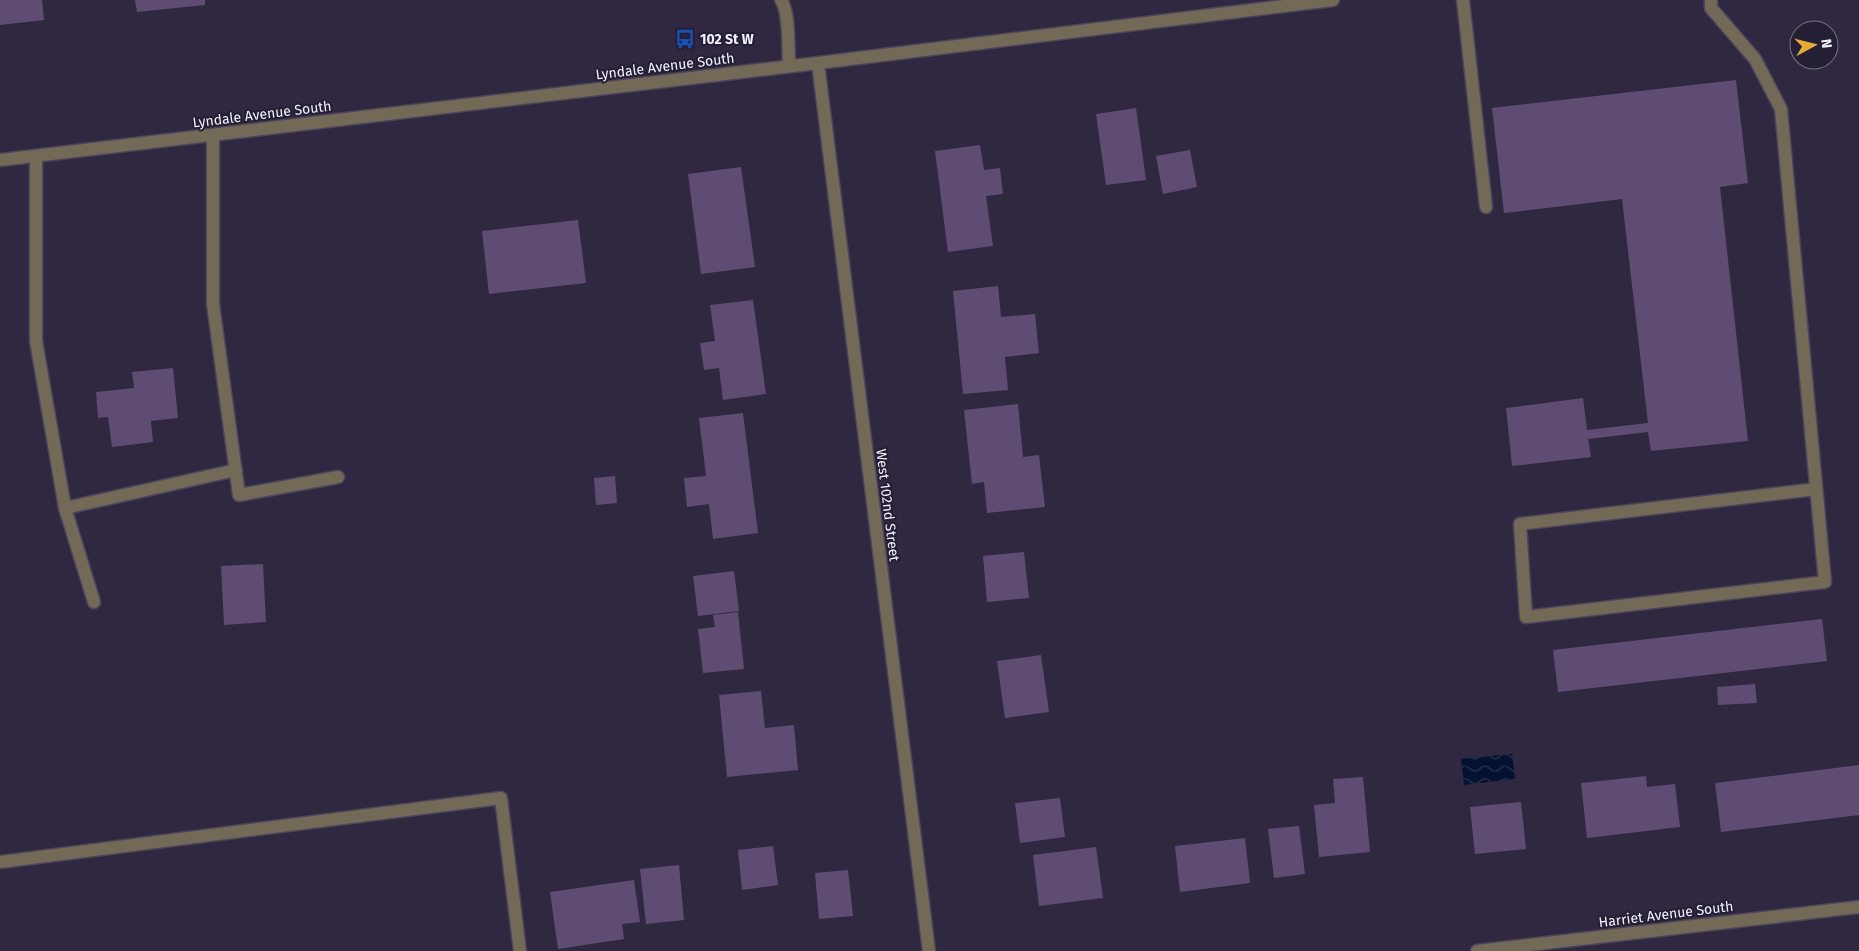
<svg xmlns="http://www.w3.org/2000/svg" width="1859" height="951" font-family="'Fira Sans',sans-serif">
<defs>
<pattern id="water-waves" width="16" height="10" patternUnits="userSpaceOnUse" patternTransform="scale(1.25)"><rect width="16" height="10" fill="#031231"/><path d="M0 5q4-4 8 0t8 0" fill="none" stroke="#283550"/></pattern>
</defs>
<rect width="100%" height="100%" fill="#2f2840"/>
<polygon fill="url(#water-waves)" points="1512,754 1515,779 1464,785 1461,759"/>
<g fill="#5f4c73">
<polygon points="0,0 42,0 44,20 0,25"/>
<polygon points="135,0 205,0 205,5 137,12"/>
<polygon points="1736,80 1748,183 1720,187 1748,441 1651,451 1648,432 1588,439 1591,457 1512,466 1506,408 1583,398 1587,430 1648,423 1622,199 1504,213 1492,108"/>
<polygon points="1136,108 1146,180 1106,185 1096,114"/>
<polygon points="980,145 984,170 1000,168 1003,194 986,196 993,246 948,252 935,151"/>
<polygon points="1190,150 1197,187 1163,194 1156,156"/>
<polygon points="741,167 755,267 701,274 688,174"/>
<polygon points="578,220 586,283 489,294 482,231"/>
<polygon points="998,286 1001,317 1035,314 1039,353 1005,357 1008,390 963,394 953,291"/>
<polygon points="753,300 766,394 723,400 719,368 704,370 700,343 715,341 710,305"/>
<polygon points="173,368 178,418 151,421 153,442 112,447 108,417 98,418 96,392 134,388 132,372"/>
<polygon points="1018,404 1023,457 1039,455 1045,507 987,513 984,482 972,484 964,410"/>
<polygon points="743,413 758,533 713,539 709,504 687,507 684,478 706,476 699,418"/>
<polygon points="615,476 617,503 596,505 594,478"/>
<polygon points="1024,552 1029,598 987,602 983,556"/>
<polygon points="263,564 266,622 224,625 221,566"/>
<polygon points="734,571 739,611 698,616 693,576"/>
<polygon points="738,612 744,669 703,673 698,629 715,627 713,615"/>
<polygon points="1822,619 1827,661 1558,692 1553,650"/>
<polygon points="1041,655 1049,712 1005,718 997,661"/>
<polygon points="1755,684 1757,703 1718,705 1717,687"/>
<polygon points="761,691 765,728 794,725 798,770 727,777 719,695"/>
<polygon points="1859,765 1859,815 1721,832 1715,783"/>
<polygon points="1646,776 1647,787 1675,784 1680,827 1587,838 1581,783"/>
<polygon points="1363,777 1370,852 1319,857 1314,805 1335,803 1333,779"/>
<polygon points="1060,798 1065,837 1020,843 1015,803"/>
<polygon points="1521,802 1526,849 1475,854 1470,807"/>
<polygon points="1299,826 1305,874 1274,878 1268,829"/>
<polygon points="1245,838 1250,883 1180,892 1175,846"/>
<polygon points="773,846 778,885 742,890 738,850"/>
<polygon points="1096,847 1103,898 1039,906 1033,855"/>
<polygon points="679,865 684,920 646,924 640,869"/>
<polygon points="848,870 853,916 819,919 815,873"/>
<polygon points="634,880 640,922 622,924 624,939 558,949 550,892"/>
</g>
<g fill="none" stroke-linecap="round" stroke-linejoin="round">
<defs>
<g id="service">
<path d="M781 0C790 12 788 50 789 66"/>
<polyline points="1463,0 1486,207"/>
<polyline points="1711,0 1711,8 1755,59 1781,109 1825,582 1526,617 1520,524 1816,489"/>
<polyline points="213,135 213,304 239,495 338,477"/>
<polyline points="36,156 36,341 65,508 94,602"/>
<polyline points="65,508 236,470"/>
<polyline points="0,862 501,798 520,951"/>
</g>
<polyline id="minor" points="1477,951 1859,907"/>
<g id="tertiary">
<polyline points="818,63 929,951"/>
<polyline points="0,160 818,63 1333,0"/>
</g>
</defs>
<use href="#service" stroke="#4b445b" stroke-width="15"/>
<use href="#minor" stroke="#4b445b" stroke-width="15"/>
<use href="#tertiary" stroke="#4b445b" stroke-width="15"/>
<use href="#service" stroke="#726a57" stroke-width="12"/>
<use href="#minor" stroke="#726a57" stroke-width="12"/>
<use href="#tertiary" stroke="#726a57" stroke-width="12"/>
</g>
<defs>
<symbol id="bus-bare" viewBox="-9 -9 18 18"><path d="M-5-6H5V4H4V6H2V4H-2V6H-4V4H-5ZM-3.5-4V0h7V-4ZM-3.5 1.2v1.5H-2V1.2ZM2 1.2v1.5H3.5V1.2Z" fill="#1a4fb4" stroke="#251f35" stroke-width="2.5" paint-order="stroke"/></symbol>
</defs>
<g fill-rule="evenodd">
<use href="#bus-bare" x="671" y="25" width="28" height="28"/>
</g>
<g text-anchor="middle" stroke-width="4" stroke-linejoin="round" paint-order="stroke">
<g font-size="14" font-weight="bold" fill="#f4f1fe" stroke="#251f35" text-anchor="start">
<text x="700" y="44">102 St W</text>
</g>
<g font-size="14" fill="#f4f1fe" stroke="#251f35">
<text transform="translate(665 66) rotate(-7)" y="5">Lyndale Avenue South</text>
<text transform="translate(262 114) rotate(-7)" y="5">Lyndale Avenue South</text>
<text transform="translate(888 505) rotate(83)" y="5">West 102nd Street</text>
<text transform="translate(1666 914) rotate(-7)" y="5">Harriet Avenue South</text>
</g>
</g>
<g transform="translate(1814 45) rotate(83)"><circle r="24" fill="#251f35" stroke="#787385"/>
<path d="M0-4L9 19L0 12L-9 19Z" fill="#e6ac36"/>
<text y="-8" font-size="14" font-weight="bold" text-anchor="middle" fill="#f4f1fe">N</text>
</g>
</svg>
